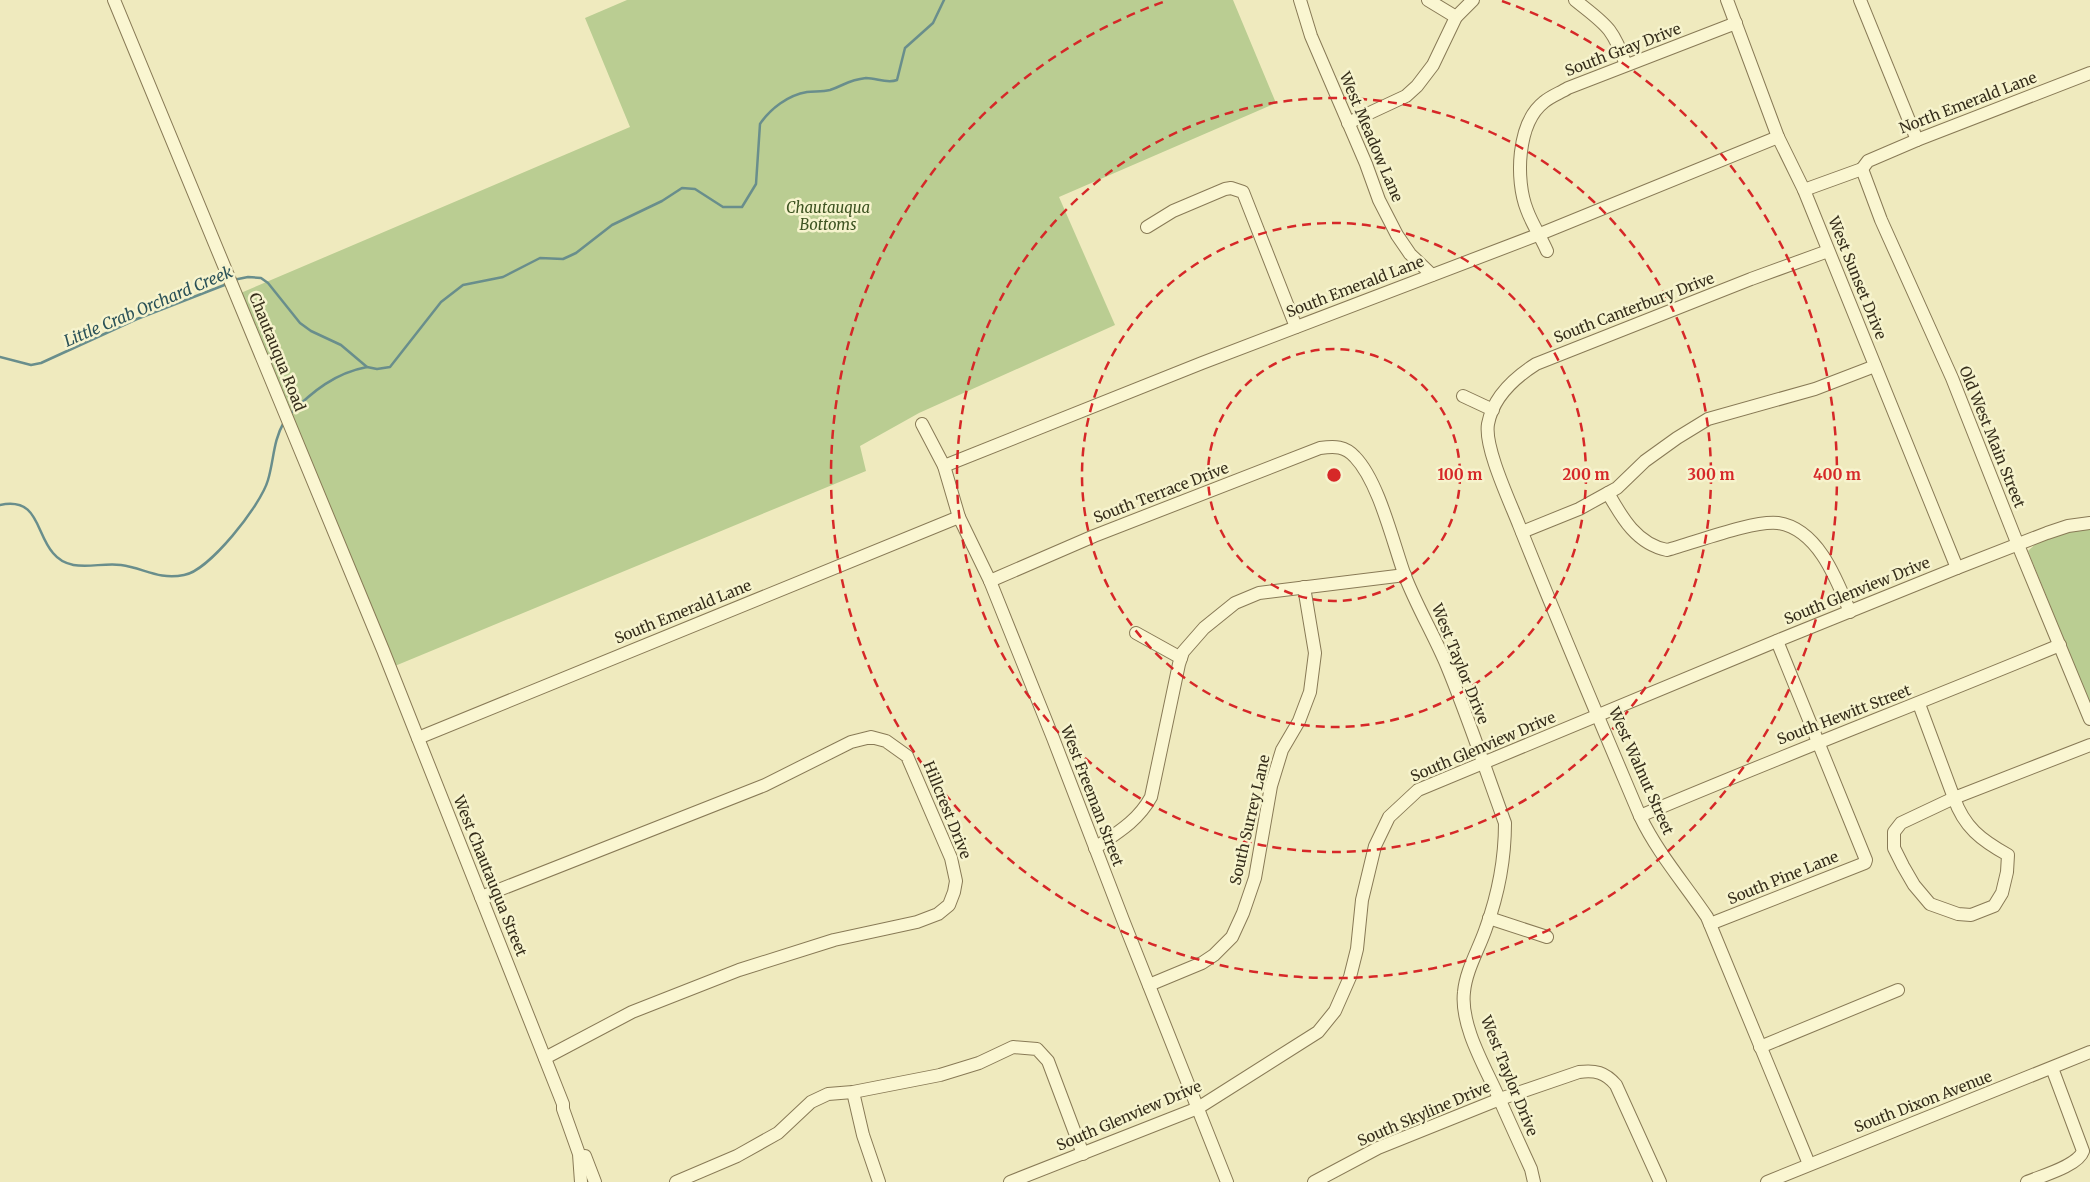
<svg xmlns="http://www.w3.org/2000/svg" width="2090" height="1182" font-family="Merriweather,serif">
<rect width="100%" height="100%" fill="#efeabe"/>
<g fill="#bacd92">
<polygon points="627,0 1233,0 1276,103 1059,197 1115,325 919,413 860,446 866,471 390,668 236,295 630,127 585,18"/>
<path d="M2090 528V704L2028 551C2043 534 2070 532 2090 528Z"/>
</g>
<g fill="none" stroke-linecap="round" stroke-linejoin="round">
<g stroke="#698e8c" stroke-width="2.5">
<path d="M233 280 248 277 261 278 268 283 300 323 311 331 341 345 367 367 377 369 390 367 441 302 463 285 503 277 540 258 563 259 576 253 612 225 662 201 682 188 695 189 723 207H742L756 184 760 124C770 109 788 95 807 92 814 91 822 92 830 90 845 85 848 80 866 78 877 78 887 84 897 80L905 48 933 23 944 0"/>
<polyline points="0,357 31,365 41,363 137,319 227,284"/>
<path d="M290 414C313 391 335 373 367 367"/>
<path d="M0 505C39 497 35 532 53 553 70 574 97 562 121 565 144 568 158 580 184 575 209 571 261 505 268 480 274 460 273 441 284 422"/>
</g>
<defs>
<g id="minor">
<polyline points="114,0 383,650 563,1104 563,1109 579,1154 581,1182"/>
<polyline points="1300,0 1311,36 1366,164 1379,200 1397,235 1410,254 1432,275"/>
<polyline points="1428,0 1456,17"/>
<path d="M1575 0C1606 25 1612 26 1626 65"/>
<polyline points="1727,0 1778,137 1804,190 1957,568"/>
<polyline points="1860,0 1917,140"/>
<polyline points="1348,123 1406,96 1417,86 1433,65 1456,17 1473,0"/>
<polyline points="1862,169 1881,220 1952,378 2018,545 2090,719"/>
<polyline points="1862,169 1868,161 1917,140 2090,73"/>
<polyline points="1804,190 1862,169"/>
<polyline points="1147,227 1173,211 1225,189 1231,188 1243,192 1296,327"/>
<path d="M1547 251C1541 237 1532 224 1527 210 1515 180 1517 123 1544 102 1551 96 1560 93 1568 88L1736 23"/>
<polyline points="1463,396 1493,410"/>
<polyline points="922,424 944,466 959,517 990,581 1053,738 1123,920 1227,1182"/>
<polyline points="944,466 1202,363 1540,234 1778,137"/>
<path d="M1608 493C1622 518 1637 544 1667 550 1694 543 1753 520 1778 523 1818 529 1837 580 1850 612"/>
<polyline points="1522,532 1579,509 1608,493 1617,488 1645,461 1677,438 1708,419 1815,389 1875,366"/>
<path d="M990 581 1094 536 1320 448C1335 446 1345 446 1355 457 1379 482 1393 543 1405 576 1417 607 1434 635 1447 666 1468 717 1486 771 1505 823 1505 859 1498 895 1486 928 1479 949 1466 970 1464 992 1460 1025 1485 1067 1498 1096 1509 1121 1520 1145 1531 1169L1534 1182"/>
<polyline points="1136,633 1181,658"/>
<polyline points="1919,704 1954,798 2090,745"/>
<polyline points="418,738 959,517"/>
<path d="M1954 798C1964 827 1981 840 2008 855L2007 872 2002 893 1994 906 1971 915 1958 914 1930 904 1914 885 1903 866 1894 848V832L1901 823Z"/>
<path d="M1640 816C1779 757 1920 703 2060 645"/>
<path d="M1095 848C1117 833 1138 821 1151 797L1179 664 1183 652 1204 628 1235 603 1259 593 1405 575"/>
<polyline points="481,897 765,785 851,742 871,737 886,741 907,756 951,858 956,881 954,892 949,905 938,914 917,922 834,940 739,970 632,1012 545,1058"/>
<polyline points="1489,918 1547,937"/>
<polyline points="1710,924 1865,863 1866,860 1777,641"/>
<polyline points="1149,985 1202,963 1214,955 1232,937 1243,913 1255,878 1271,786 1282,750 1299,721 1310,692 1315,653 1304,587"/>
<polyline points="1760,1047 1898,990"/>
<polyline points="853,1092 863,1135 879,1182"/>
<polyline points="585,1156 595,1182"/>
<path d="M1809 1164 1707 917C1684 883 1657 852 1640 816 1599 719 1558 623 1519 525 1510 502 1484 447 1488 424 1493 397 1514 378 1536 364L1751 279 1828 251"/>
<polyline points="676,1182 737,1156 778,1133 811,1102 828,1094 853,1092 940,1075 979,1063 1013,1047 1037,1049 1048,1061 1083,1154"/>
<polyline points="1010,1182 1198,1108 1318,1032 1335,1011 1350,977 1357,949 1362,900 1375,846 1389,817 1418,790 1779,640 1957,568 2047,533 2068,526 2090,523"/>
<path d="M1314 1182 1378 1148 1500 1099 1579 1072C1595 1070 1605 1072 1616 1085L1660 1182"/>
<polyline points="1767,1182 2090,1052"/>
<path d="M2027 1182C2041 1176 2078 1166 2083 1151L2052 1068"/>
</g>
</defs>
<use href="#minor" stroke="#887a56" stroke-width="14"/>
<use href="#minor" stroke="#faf6d1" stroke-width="12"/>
</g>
<g fill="none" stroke="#d62828" stroke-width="2.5" stroke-dasharray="9 6">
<circle cx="1334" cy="475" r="126"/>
<circle cx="1334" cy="475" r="252"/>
<circle cx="1334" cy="475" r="377"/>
<path d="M1502 1A503 503 0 1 1 1166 1"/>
</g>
<g text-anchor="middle" stroke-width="5" stroke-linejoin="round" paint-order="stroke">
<g font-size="15" fill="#362e1b" stroke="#f6f3cd">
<text transform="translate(1623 50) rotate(-21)" y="5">South Gray Drive</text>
<text transform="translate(1968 103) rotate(-21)" y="5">North Emerald Lane</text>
<text transform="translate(1371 137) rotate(67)" y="5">West Meadow Lane</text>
<text transform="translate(1857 278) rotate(68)" y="5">West Sunset Drive</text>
<text transform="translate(1355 287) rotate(-21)" y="5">South Emerald Lane</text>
<text transform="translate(1634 308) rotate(-21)" y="5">South Canterbury Drive</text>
<text transform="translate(277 352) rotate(68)" y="5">Chautauqua Road</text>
<text transform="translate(1992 437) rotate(68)" y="5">Old West Main Street</text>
<text transform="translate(1161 493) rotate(-21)" y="5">South Terrace Drive</text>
<text transform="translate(1857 591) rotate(-22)" y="5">South Glenview Drive</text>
<text transform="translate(683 612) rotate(-22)" y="5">South Emerald Lane</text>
<text transform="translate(1460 664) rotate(68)" y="5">West Taylor Drive</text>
<text transform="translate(1844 715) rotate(-21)" y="5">South Hewitt Street</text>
<text transform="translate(1483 747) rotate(-23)" y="5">South Glenview Drive</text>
<text transform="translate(1641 771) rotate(66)" y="5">West Walnut Street</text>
<text transform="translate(1092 796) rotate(69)" y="5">West Freeman Street</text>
<text transform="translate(947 810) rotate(68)" y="5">Hillcrest Drive</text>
<text transform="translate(1250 820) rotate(-77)" y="5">South Surrey Lane</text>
<text transform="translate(490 876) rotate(68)" y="5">West Chautauqua Street</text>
<text transform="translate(1783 878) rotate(-22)" y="5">South Pine Lane</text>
<text transform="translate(1509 1076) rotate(68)" y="5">West Taylor Drive</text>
<text transform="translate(1923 1102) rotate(-21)" y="5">South Dixon Avenue</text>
<text transform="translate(1424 1114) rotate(-23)" y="5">South Skyline Drive</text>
<text transform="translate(1129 1116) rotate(-23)" y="5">South Glenview Drive</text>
</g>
<g font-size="15" font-style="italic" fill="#3d5321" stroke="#f6f3cd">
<text x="828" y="213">Chautauqua<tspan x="828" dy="17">Bottoms</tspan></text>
</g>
<g font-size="16" font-style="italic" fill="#2a5157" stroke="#f6f3cd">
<text transform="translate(148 306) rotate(-23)" y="6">Little Crab Orchard Creek</text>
</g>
</g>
<circle cx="1334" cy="475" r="8" fill="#d62828" stroke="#f6f3cd" stroke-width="2.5"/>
<g font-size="15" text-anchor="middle" font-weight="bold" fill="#d62828" stroke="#f6f3cd" stroke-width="5" stroke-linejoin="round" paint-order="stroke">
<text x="1460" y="480">100 m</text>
<text x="1586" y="480">200 m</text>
<text x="1711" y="480">300 m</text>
<text x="1837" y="480">400 m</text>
</g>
</svg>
